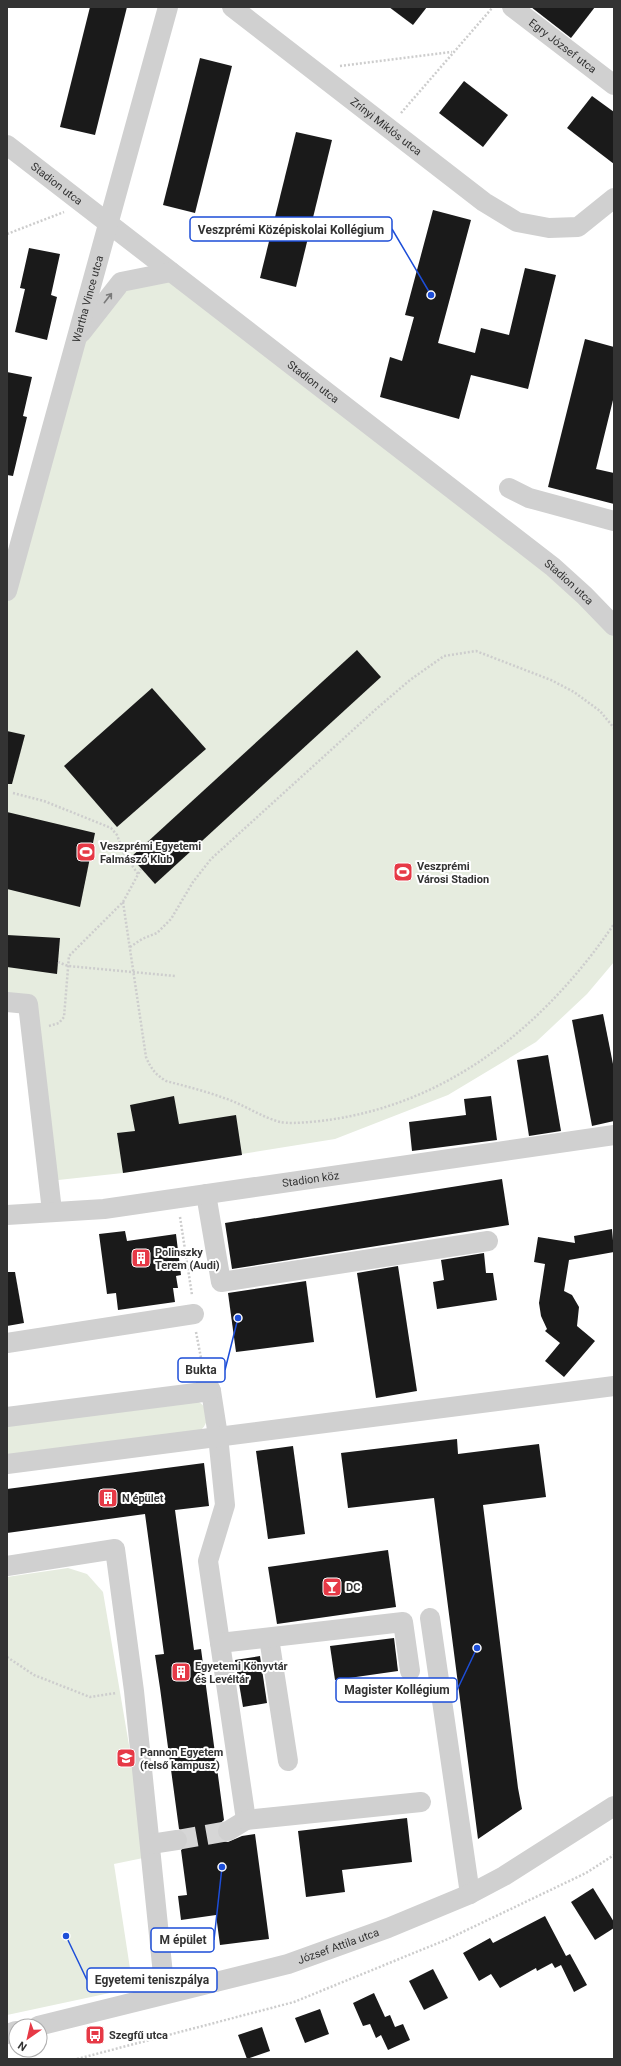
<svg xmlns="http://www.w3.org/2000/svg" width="621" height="2066" font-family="Roboto,sans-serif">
<rect width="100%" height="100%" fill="#fff"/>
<g fill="#e6ecdf">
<polygon points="171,272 614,626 614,962 587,994 536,1042 448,1095 335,1139 123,1173 49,1181 28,1004 7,1002 7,591 76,340 121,282"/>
<path d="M197 1401C209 1407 211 1420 201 1430L7 1457V1425Z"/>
<polygon points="68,1568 87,1574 103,1592 148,1857 114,1864 133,1988 7,2015 7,1577"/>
</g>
<g fill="#1a1a1a">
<polygon points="90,7 127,7 95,135 60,127"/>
<polygon points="389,7 427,7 413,25"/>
<polygon points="531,7 595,7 571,38"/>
<polygon points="200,58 232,66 195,213 163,205"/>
<polygon points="464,81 508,115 483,147 439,113"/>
<polygon points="592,96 614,112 614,164 567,128"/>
<polygon points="296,132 332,140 296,287 260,278"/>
<polygon points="433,210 471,220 438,343 475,353 481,328 509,335 525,268 556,275 528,389 471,375 459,419 380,397 390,357 402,361 414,317 405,315"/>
<polygon points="29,248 60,254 51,295 57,297 47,340 15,332 25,289 20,288"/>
<polygon points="585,339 614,347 614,396 596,469 614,473 614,504 548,487"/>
<polygon points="7,372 32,377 23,416 27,417 13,476 7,475"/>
<polygon points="357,650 381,677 155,884 131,857"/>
<polygon points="152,688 206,749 117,827 64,766"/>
<polygon points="7,731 25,735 12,784 7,784"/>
<polygon points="7,812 95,833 80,907 7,889"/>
<polygon points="7,935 60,938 57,974 7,967"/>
<polygon points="603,1014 614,1069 614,1121 592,1126 572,1020"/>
<polygon points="548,1055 561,1131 529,1136 517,1060"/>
<polygon points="174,1096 179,1124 236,1115 242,1155 123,1173 117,1133 135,1131 130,1105"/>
<polygon points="491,1096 497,1140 412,1151 409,1122 466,1115 464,1099"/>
<polygon points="502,1179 509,1225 232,1269 225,1223"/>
<polygon points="612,1229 614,1252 569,1260 564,1291 572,1295 579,1307 577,1326 595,1341 564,1377 545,1361 560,1343 545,1331 547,1329 541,1316 539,1303 545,1264 534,1262 538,1237 575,1243 574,1236"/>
<polygon points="125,1231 127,1241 176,1234 181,1275 176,1276 178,1288 173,1288 175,1302 118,1310 116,1293 107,1294 99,1234"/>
<polygon points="484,1253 486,1273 493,1273 497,1300 437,1309 433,1282 444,1280 441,1260"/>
<polygon points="398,1266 417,1391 376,1398 357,1273"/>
<polygon points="7,1272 15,1272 24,1323 7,1326"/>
<polygon points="306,1281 314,1342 236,1352 228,1293"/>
<polygon points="457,1439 458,1454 539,1444 546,1497 483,1505 518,1788 522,1809 478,1839 434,1498 348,1508 341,1453"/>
<polygon points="293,1446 305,1534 268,1539 256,1451"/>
<polygon points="204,1463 209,1506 175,1510 194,1650 201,1649 224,1820 218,1825 217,1832 222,1841 228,1842 242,1836 255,1834 269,1939 220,1945 216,1915 181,1920 178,1896 187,1895 181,1850 188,1845 188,1839 186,1833 179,1829 160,1688 155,1655 164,1654 145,1514 7,1533 7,1489"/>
<polygon points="388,1550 396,1607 277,1624 268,1567"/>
<polygon points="394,1638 398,1671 335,1680 330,1646"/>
<polygon points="260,1656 267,1703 243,1707 235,1660"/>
<polygon points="407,1818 412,1862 342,1870 345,1892 306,1897 298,1831"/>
<polygon points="593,1888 614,1922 614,1928 595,1940 571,1902"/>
<polygon points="545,1916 566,1956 570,1954 587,1985 574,1992 561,1965 555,1968 552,1963 537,1971 536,1968 500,1988 491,1974 479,1981 463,1953 490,1938 493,1943"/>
<polygon points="433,1969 448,1998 424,2010 409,1981"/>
<polygon points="374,1993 385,2017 390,2015 395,2027 403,2024 410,2040 388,2050 381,2035 376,2038 370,2024 363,2026 353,2003"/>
<polygon points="320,2009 329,2034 305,2043 295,2018"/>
<polygon points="262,2027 270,2051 247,2059 238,2035"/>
</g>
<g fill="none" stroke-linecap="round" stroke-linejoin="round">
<polyline stroke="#d6d6d6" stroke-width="20" stroke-dasharray="20 10" stroke-linecap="butt" points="177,1840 228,1831"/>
<g stroke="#cdcdcd" stroke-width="2.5" stroke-dasharray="2 2" stroke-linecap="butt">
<polyline points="340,66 452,52"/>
<polyline points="401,113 493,7"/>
<polyline points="7,234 64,212"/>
<polyline points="13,793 44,801 111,828 117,835 124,854 138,874"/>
<path d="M123 902 146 1057C151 1069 156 1075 166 1081 185 1086 205 1091 224 1098 243 1104 261 1117 280 1122 293 1125 332 1120 346 1117 461 1095 550 1018 614 924"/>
<polyline points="130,947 142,939 157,933 171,919 193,882 211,859 375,710 410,680 444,656 476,651 551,680 574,692 600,711 614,728"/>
<polyline points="58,962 68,966 175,976"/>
<polyline points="49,1026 59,1023 64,1017 69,956 123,902 141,869"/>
<polyline points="180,1217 192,1295"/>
<polyline points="196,1332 201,1358"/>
<polyline points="7,1657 34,1675 90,1697 116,1693"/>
<polyline points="77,2059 294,2002 448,1939 586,1873 614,1855"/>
</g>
<g stroke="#d0d0d0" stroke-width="20">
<path id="s1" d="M232 7 484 202 517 222 549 228 578 227 614 198"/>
<path id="s2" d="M512 7 614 85"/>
<path id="s3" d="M7 145 553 567 585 596 614 626"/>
<polyline points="81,333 121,282 171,272"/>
<polyline points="509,488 529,498 614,521"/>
<path id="s4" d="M7 591 168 7"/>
<polyline points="7,1002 28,1004 52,1211"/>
<polyline points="206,1194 221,1282 488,1241"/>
<path id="s5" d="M7 1215 104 1209 614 1135"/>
<polyline points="7,1343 194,1314"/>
<polyline points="204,1376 211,1391 218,1436 225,1505 208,1561 246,1820 228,1831"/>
<polyline points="7,1417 211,1391"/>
<polyline points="7,1464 614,1386"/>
<polyline points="7,1566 115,1549 134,1691 165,1994"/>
<polyline points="430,1618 470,1894"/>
<polyline points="269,1638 288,1761"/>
<polyline points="220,1643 403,1622 410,1671"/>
<polyline points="246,1820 421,1802"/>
<polyline points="151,1844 177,1840"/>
<path id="s6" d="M38 2026 288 1964 388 1928 470 1894 504 1876 614 1806"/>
<polyline points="7,2034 16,2031"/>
</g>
</g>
<defs><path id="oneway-shaft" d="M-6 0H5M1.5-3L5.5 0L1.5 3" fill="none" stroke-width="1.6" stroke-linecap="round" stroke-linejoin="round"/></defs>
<use stroke="#7a7a7a" href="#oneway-shaft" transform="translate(108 298) rotate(-52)"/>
<defs>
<symbol id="stadium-square" viewBox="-11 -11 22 22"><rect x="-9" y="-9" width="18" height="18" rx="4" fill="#e63946" stroke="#fff"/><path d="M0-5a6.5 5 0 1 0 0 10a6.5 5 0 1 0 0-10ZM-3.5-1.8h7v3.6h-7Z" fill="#fff"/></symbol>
<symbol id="building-square" viewBox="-11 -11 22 22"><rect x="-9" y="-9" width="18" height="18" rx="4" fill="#e63946" stroke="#fff"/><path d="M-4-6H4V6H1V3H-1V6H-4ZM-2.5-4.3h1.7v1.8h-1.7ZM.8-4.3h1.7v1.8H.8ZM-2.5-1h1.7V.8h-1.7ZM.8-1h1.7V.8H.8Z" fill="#fff"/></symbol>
<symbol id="bar-square" viewBox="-11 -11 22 22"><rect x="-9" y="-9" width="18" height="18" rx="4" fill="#e63946" stroke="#fff"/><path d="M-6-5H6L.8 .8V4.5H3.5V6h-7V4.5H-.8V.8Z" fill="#fff"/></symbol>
<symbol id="university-square" viewBox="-11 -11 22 22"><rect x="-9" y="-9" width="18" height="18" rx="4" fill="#e63946" stroke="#fff"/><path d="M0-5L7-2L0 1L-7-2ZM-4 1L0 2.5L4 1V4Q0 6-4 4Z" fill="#fff"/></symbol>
<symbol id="bus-square" viewBox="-11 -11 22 22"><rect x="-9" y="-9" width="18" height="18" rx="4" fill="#e63946" stroke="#fff"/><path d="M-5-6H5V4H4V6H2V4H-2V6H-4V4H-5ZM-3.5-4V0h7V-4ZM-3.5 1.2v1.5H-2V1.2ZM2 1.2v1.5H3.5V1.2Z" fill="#fff"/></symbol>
</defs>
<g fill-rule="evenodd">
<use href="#stadium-square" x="75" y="841" width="22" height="22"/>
<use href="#stadium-square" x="392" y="861" width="22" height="22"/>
<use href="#building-square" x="130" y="1247" width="22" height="22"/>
<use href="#building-square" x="97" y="1487" width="22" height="22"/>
<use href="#bar-square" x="321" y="1576" width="22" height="22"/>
<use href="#building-square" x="170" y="1661" width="22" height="22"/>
<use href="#university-square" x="115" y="1747" width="22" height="22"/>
<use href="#bus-square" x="84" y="2024" width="22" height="22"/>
</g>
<g text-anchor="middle" stroke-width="4" stroke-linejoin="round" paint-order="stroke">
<g font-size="11" fill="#333" stroke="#fff">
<text dy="4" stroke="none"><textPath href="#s2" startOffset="64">Egry József utca</textPath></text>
<text dy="4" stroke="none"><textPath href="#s1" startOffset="195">Zrínyi Miklós utca</textPath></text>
<text dy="4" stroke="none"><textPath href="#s3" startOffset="63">Stadion utca</textPath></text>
<text dy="4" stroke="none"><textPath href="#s4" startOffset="303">Wartha Vince utca</textPath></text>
<text dy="4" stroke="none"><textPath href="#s3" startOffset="387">Stadion utca</textPath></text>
<text dy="4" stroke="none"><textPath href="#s3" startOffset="712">Stadion utca</textPath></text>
<text dy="4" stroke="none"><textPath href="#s5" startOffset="306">Stadion köz</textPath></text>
<text dy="4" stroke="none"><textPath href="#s6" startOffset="311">József Attila utca</textPath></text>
</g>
<g font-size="11" font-weight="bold" fill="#333" stroke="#fff" text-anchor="start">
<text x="100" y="850">Veszprémi Egyetemi<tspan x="100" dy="13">Falmászó Klub</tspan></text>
<text x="417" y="870">Veszprémi<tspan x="417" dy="13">Városi Stadion</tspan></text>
<text x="155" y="1256">Polinszky<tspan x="155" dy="13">Terem (Audi)</tspan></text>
<text x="122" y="1502">N épület</text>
<text x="346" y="1591">DC</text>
<text x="195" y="1670">Egyetemi Könyvtár<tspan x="195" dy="13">és Levéltár</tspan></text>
<text x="140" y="1756">Pannon Egyetem<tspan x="140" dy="13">(felső kampusz)</tspan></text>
<text x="109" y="2039">Szegfű utca</text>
</g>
</g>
<path fill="none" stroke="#1d4ed8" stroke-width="1.5" d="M431 295L392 229M238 1318L225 1370M477 1648L457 1690M222 1867L214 1940M66 1936L87 1980"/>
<g fill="#1d4ed8" stroke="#fff" stroke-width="1.5">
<circle cx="431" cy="295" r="4"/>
<circle cx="238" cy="1318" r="4"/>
<circle cx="477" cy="1648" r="4"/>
<circle cx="222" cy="1867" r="4"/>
<circle cx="66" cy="1936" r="4"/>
</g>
<g fill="#fff" stroke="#1d4ed8" stroke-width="1.5">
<rect x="190" y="217" width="202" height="24" rx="4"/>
<rect x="178" y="1358" width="47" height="24" rx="4"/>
<rect x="336" y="1678" width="121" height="24" rx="4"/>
<rect x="151" y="1928" width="63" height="24" rx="4"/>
<rect x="87" y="1968" width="130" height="24" rx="4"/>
</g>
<g font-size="12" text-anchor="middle" font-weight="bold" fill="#333">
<text x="291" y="234">Veszprémi Középiskolai Kollégium</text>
<text x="201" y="1374">Bukta</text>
<text x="397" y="1694">Magister Kollégium</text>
<text x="183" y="1944">M épület</text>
<text x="152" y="1984">Egyetemi teniszpálya</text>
</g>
<rect width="621" height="2066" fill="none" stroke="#333333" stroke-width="16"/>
<g transform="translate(28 2038) rotate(214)"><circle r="19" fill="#ffffff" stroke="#adadad"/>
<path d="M0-3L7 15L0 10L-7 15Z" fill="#e63946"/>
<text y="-6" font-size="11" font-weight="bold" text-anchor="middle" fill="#333333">N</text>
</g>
</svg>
